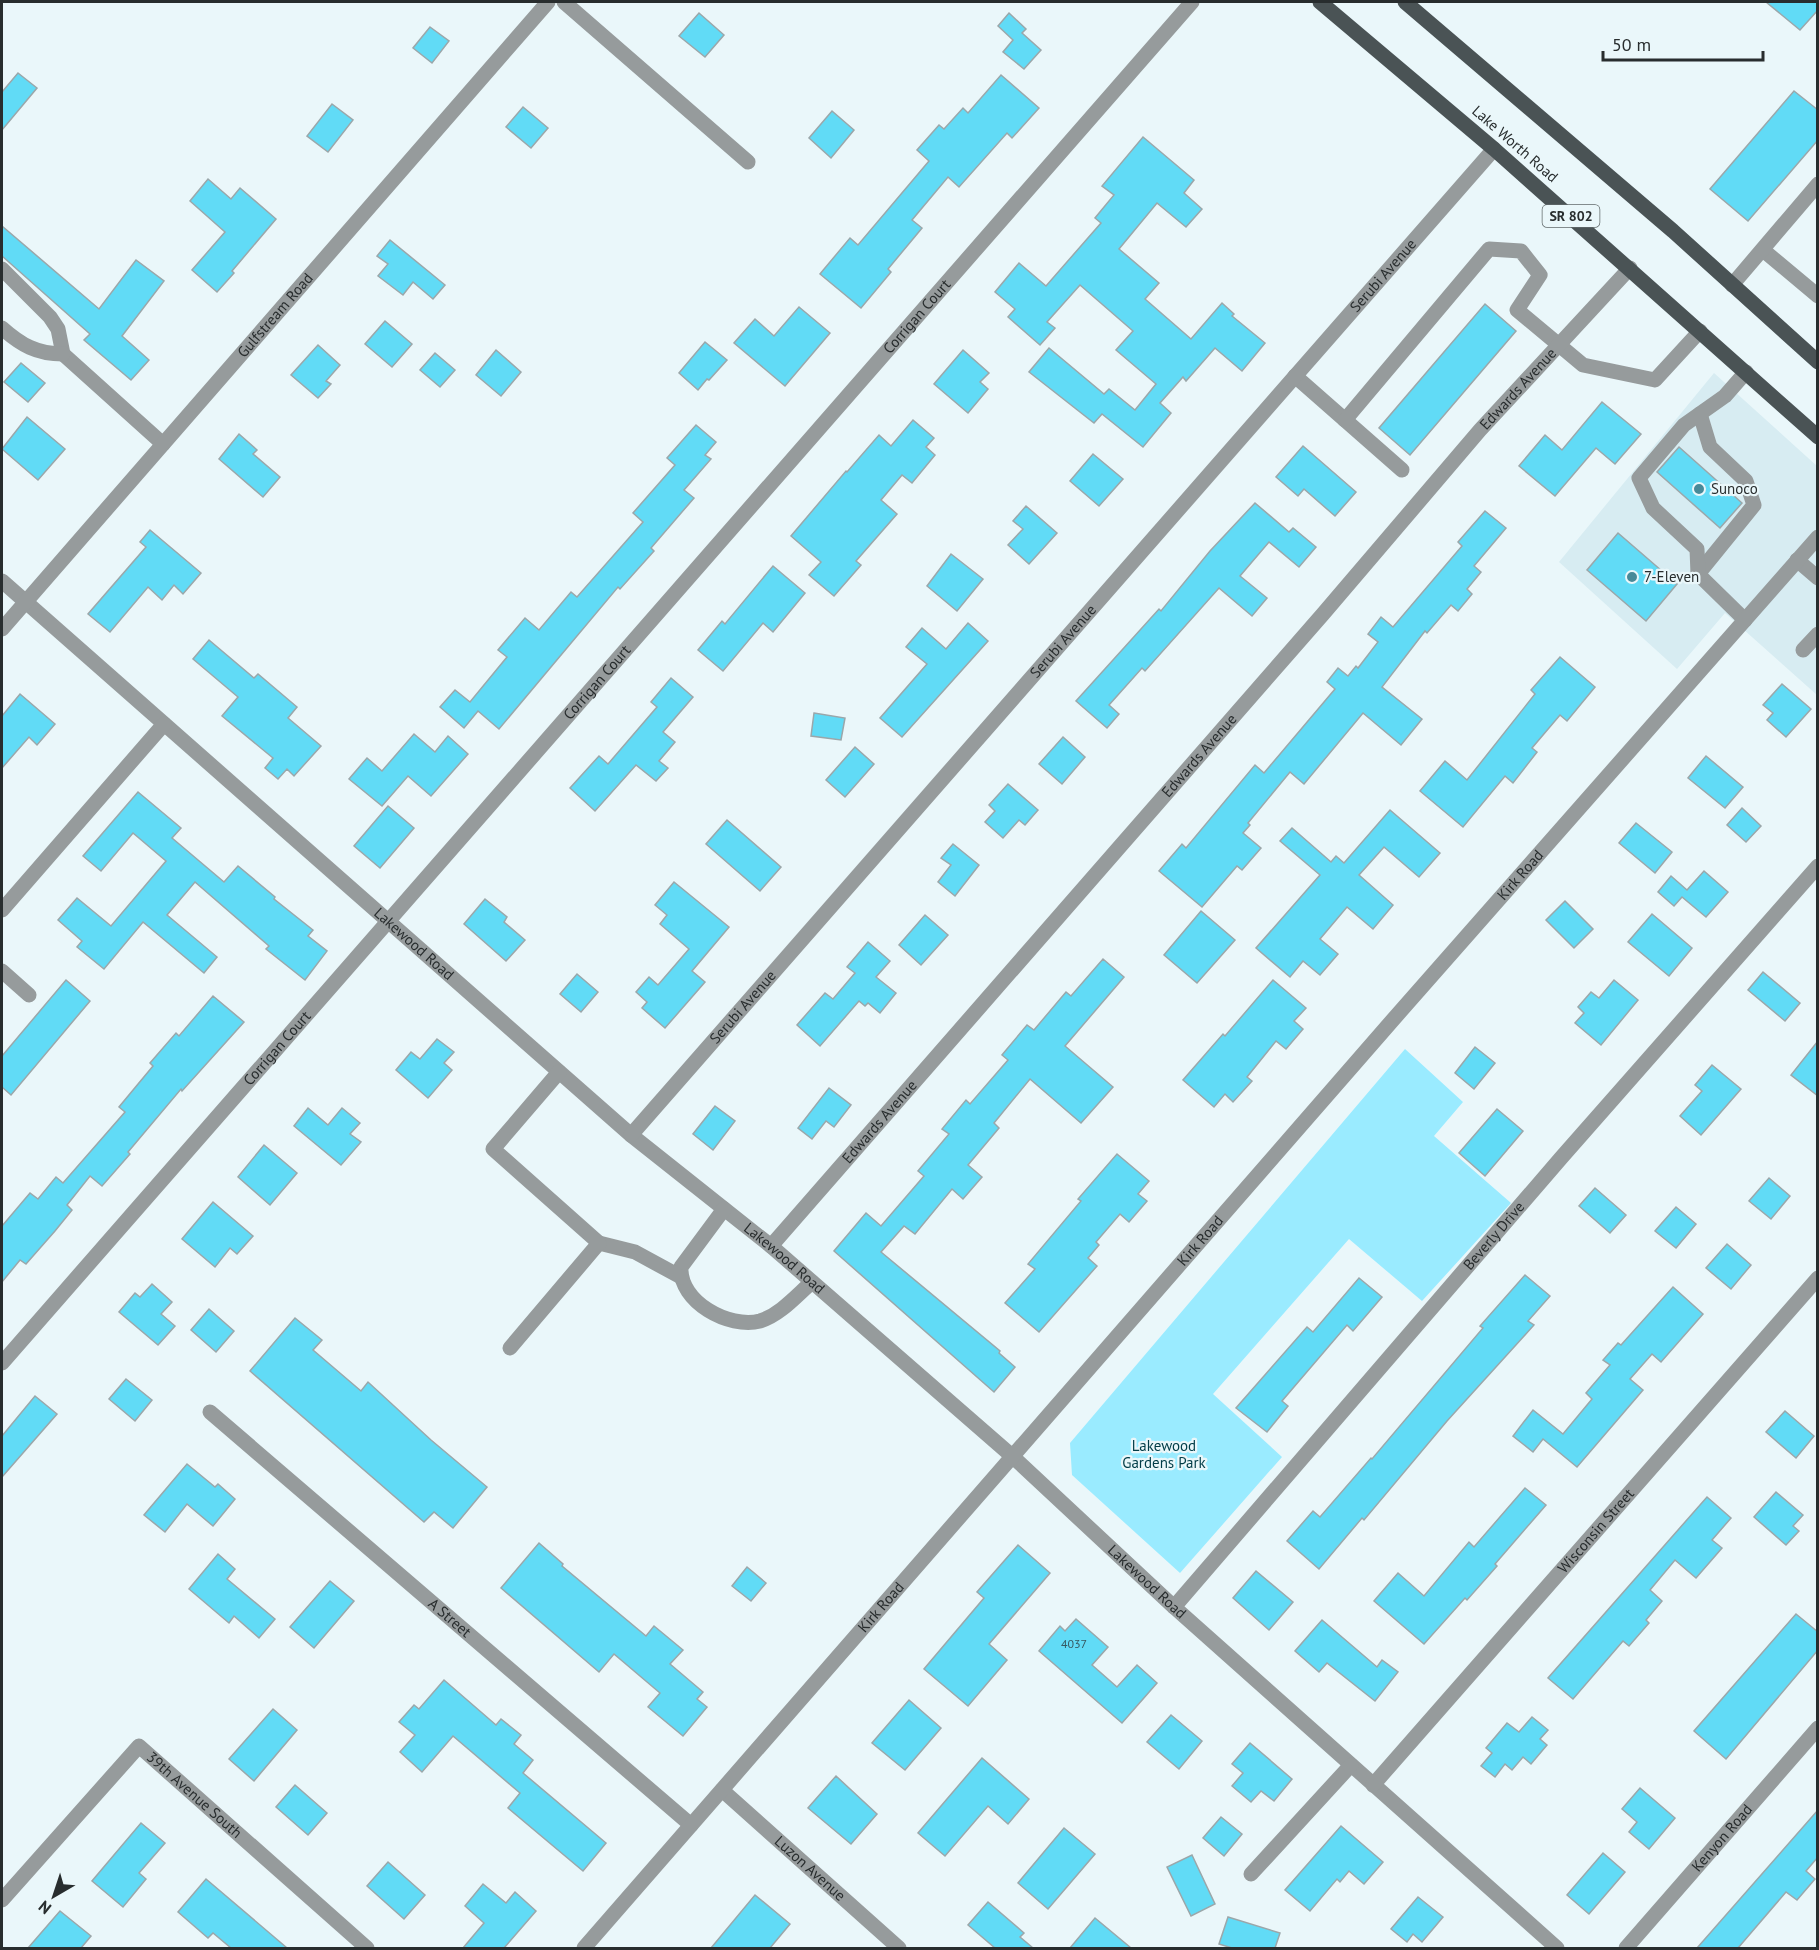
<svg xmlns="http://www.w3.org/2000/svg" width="1819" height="1950" font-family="'PT Sans',sans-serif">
<rect width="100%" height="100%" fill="#eaf7fa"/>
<polygon fill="#d7ecf2" points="1714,373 1817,466 1817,695 1725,613 1677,669 1559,562"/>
<polygon fill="#9aebff" points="1405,1049 1463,1102 1434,1136 1511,1203 1422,1301 1349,1239 1213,1394 1282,1457 1180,1573 1072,1475 1070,1443"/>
<g fill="#61dbf6" stroke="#9ba7aa" stroke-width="1.5">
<polygon points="1766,2 1818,2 1818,10 1800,30"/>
<polygon points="699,13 724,35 705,57 679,36"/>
<polygon points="1009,13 1026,29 1022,33 1041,50 1024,69 1003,52 1013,40 998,26"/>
<polygon points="430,27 449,41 432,63 413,48"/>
<polygon points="18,73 37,88 2,130 2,92"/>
<polygon points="1001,75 1039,108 1012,138 1007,133 959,187 948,177 912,220 922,228 888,269 891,272 861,308 820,274 850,238 858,245 929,161 917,150 939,125 944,129 963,108 968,113"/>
<polygon points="1794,91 1818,110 1818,140 1748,221 1710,189"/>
<polygon points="332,104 353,120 328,152 307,136"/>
<polygon points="523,107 548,128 531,148 506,127"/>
<polygon points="832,111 854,130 831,158 809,138"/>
<polygon points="1143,137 1194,180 1184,193 1202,209 1186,227 1157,203 1119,249 1159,283 1145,299 1191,339 1222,303 1234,314 1232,316 1265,343 1242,371 1215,348 1186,381 1183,377 1160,403 1171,413 1143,447 1102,414 1094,423 1029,372 1049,348 1104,394 1109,389 1135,410 1156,384 1116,350 1133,331 1080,285 1047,322 1055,328 1040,345 1008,317 1015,309 995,292 1019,263 1046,286 1101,223 1095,218 1114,195 1102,186"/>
<polygon points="208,179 231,199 240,188 276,219 232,271 234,273 217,292 192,270 225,232 190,201"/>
<polygon points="2,226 99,309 136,260 164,281 122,336 149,360 131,380 84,340 90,334 2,256"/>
<polygon points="390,240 445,285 433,299 413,282 403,295 378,276 388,264 377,256"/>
<polygon points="1485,304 1516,331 1410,455 1379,428"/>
<polygon points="799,307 830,333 785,386 734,343 755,319 774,336"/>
<polygon points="385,321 412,344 392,367 365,344"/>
<polygon points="705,342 727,360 709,380 707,379 698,390 679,373"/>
<polygon points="318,345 340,365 326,381 331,384 318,398 291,375"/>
<polygon points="496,350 521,372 501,396 476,375"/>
<polygon points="963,350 989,373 980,382 988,389 968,413 934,384"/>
<polygon points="435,353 455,370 440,387 420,370"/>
<polygon points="21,363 45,383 28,402 4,382"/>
<polygon points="1602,402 1641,434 1615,464 1596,448 1555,496 1519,466 1545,435 1562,450"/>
<polygon points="27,417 65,449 38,480 2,449"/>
<polygon points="913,420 934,438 926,447 935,455 912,483 902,475 881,500 897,514 856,561 861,565 834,596 809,575 821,562 791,536 846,471 847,472 879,435 891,446"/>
<polygon points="696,425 716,442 705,455 711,459 684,490 694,498 651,548 654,551 620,589 618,587 499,729 478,711 464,728 440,707 455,690 470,702 507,657 498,650 525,618 539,630 571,592 577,597 643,522 633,513 675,465 667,458"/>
<polygon points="239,434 257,450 253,454 280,477 263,497 219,459"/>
<polygon points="1303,446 1356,492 1335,516 1304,489 1298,496 1276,477"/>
<polygon points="1679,447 1742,503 1720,528 1657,472"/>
<polygon points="1093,454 1123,479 1099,506 1070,481"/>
<polygon points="1255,503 1289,532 1293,528 1316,547 1299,567 1269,542 1240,576 1267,598 1252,616 1219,588 1145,671 1142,668 1109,705 1119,714 1107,728 1076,701 1159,609 1161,611 1210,551"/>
<polygon points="1026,506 1057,533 1029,564 1008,545 1023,529 1013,521"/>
<polygon points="1485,511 1506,528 1474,566 1481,572 1467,589 1472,594 1458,611 1451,605 1427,633 1425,631 1382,687 1422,719 1401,745 1363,713 1304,784 1290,772 1248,823 1250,825 1243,833 1261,848 1242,870 1237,866 1202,907 1159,871 1182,844 1186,848 1255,765 1264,773 1335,689 1327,682 1338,668 1348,676 1356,666 1358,668 1378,642 1368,634 1381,617 1393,627 1462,546 1458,542"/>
<polygon points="150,530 201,573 183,594 174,585 162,600 148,587 110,632 88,614 146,547 140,542"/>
<polygon points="1618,533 1677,584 1646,621 1587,570"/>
<polygon points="951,554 983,579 957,611 927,586"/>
<polygon points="773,566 805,593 773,632 763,623 723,671 698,650 722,621 725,624"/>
<polygon points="968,623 988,641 902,737 880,718 927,664 906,647 922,628 946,649"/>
<polygon points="209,640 254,678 258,674 297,707 288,718 321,746 294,776 287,769 278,779 265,768 273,758 222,716 238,697 193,659"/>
<polygon points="1560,657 1595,687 1567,721 1560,715 1532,748 1537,752 1513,783 1505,776 1463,827 1420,791 1445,761 1467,780 1535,694 1531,690"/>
<polygon points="671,678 693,697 663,732 675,742 659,761 668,768 656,781 636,765 595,811 570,788 599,756 608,764 657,707 651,702"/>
<polygon points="1782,684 1811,709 1786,737 1767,720 1773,713 1763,705"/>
<polygon points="20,694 55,724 37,745 29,737 2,768 2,716"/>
<polygon points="814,713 845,718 841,740 811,736"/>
<polygon points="414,734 435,752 448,736 468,754 431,796 408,776 382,806 349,779 367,758 382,771"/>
<polygon points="1063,737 1085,757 1062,784 1039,764"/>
<polygon points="855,747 874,764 845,797 826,780"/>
<polygon points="1706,756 1743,787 1725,808 1688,778"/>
<polygon points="1008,784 1038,810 1025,825 1019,820 1003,838 985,822 995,811 989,805"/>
<polygon points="138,792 181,828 172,838 224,882 238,866 275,897 274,899 313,930 308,936 327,951 305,980 266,949 269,946 195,882 167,915 217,957 204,973 143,922 104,969 77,947 82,941 58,920 77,898 111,926 166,861 133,833 101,871 83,856"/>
<polygon points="388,806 414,828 380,868 354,846"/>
<polygon points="1742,808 1761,826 1746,842 1727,825"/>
<polygon points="1390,810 1440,853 1419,877 1384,847 1359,875 1393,905 1373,929 1347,907 1320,939 1338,954 1320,975 1303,961 1290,977 1256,948 1320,875 1280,841 1292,828 1331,862 1336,856 1344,863"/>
<polygon points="727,820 781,867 760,891 706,844"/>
<polygon points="1636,823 1672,852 1655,873 1619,843"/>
<polygon points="953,844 979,865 955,896 938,882 951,865 941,858"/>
<polygon points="1704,871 1728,892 1706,917 1682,897 1674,906 1658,892 1671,876 1687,890"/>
<polygon points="674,882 729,927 692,971 705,982 665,1028 642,1008 647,1002 636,992 649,977 658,985 689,949 660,924 667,915 655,905"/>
<polygon points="485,899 507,917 504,922 525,940 506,961 464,924"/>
<polygon points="1565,901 1593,929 1574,948 1546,920"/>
<polygon points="1201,911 1235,940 1197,983 1164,955"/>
<polygon points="1652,914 1692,948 1669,976 1628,942"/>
<polygon points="925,915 948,935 921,965 899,945"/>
<polygon points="868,942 890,961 876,977 896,993 880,1013 868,1003 865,1006 859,1001 820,1046 797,1025 825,993 833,999 855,973 847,967"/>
<polygon points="1103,959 1124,977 1065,1046 1113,1087 1081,1123 1030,1079 994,1123 999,1128 968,1165 982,1177 963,1199 952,1189 915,1234 904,1226 881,1252 1000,1351 999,1353 1015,1367 994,1392 834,1251 866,1213 881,1226 924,1176 918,1171 949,1134 942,1129 966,1100 970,1104 1008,1060 1002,1055 1027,1025 1034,1030 1066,992 1071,996"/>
<polygon points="1763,972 1800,1003 1785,1021 1748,990"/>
<polygon points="577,974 598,992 581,1012 560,994"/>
<polygon points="66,980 90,1001 11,1095 2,1087 2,1056"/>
<polygon points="1273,980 1306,1008 1294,1021 1303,1029 1286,1049 1276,1041 1247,1077 1252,1081 1233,1102 1225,1094 1214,1107 1183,1080 1223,1034 1225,1036"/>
<polygon points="1614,980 1638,1000 1601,1045 1575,1023 1584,1013 1578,1007 1591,992 1599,998"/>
<polygon points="213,996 244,1022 182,1091 181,1089 128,1152 130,1154 102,1186 90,1176 67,1205 72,1210 55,1231 26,1264 20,1260 2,1282 2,1226 30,1193 38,1199 56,1177 63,1183 125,1112 119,1107 153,1066 150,1063 176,1033 179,1036"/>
<polygon points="437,1039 454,1052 444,1063 452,1070 428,1098 396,1070 411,1052 420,1059"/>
<polygon points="1818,1041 1818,1096 1791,1075"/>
<polygon points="1475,1047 1495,1063 1474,1089 1455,1073"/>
<polygon points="1712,1065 1741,1089 1701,1135 1680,1116 1702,1091 1695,1085"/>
<polygon points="829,1088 851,1105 834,1127 826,1121 812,1139 798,1128"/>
<polygon points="715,1106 735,1121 713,1150 693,1134"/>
<polygon points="308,1108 328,1125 342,1108 360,1123 350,1134 361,1142 341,1165 294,1126"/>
<polygon points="1497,1109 1523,1131 1485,1176 1459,1153"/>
<polygon points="264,1145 297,1173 270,1205 238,1177"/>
<polygon points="1117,1154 1149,1181 1138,1194 1147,1201 1129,1222 1120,1214 1096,1242 1099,1245 1088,1258 1097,1266 1039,1332 1005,1303 1035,1269 1028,1264 1081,1201 1078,1199"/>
<polygon points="1769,1178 1790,1196 1771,1219 1749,1201"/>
<polygon points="1595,1188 1626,1215 1610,1233 1579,1206"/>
<polygon points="213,1202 253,1236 237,1254 230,1248 215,1267 182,1239"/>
<polygon points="1676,1207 1696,1224 1676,1248 1655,1231"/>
<polygon points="1727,1244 1751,1265 1731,1289 1706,1268"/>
<polygon points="1525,1275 1550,1296 1528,1321 1534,1325 1447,1421 1364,1520 1362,1518 1319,1569 1287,1541 1313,1511 1320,1517 1371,1458 1372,1459 1483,1328 1480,1326"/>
<polygon points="1359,1278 1382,1297 1353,1331 1347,1325 1282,1401 1288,1406 1267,1432 1236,1408 1307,1327 1313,1332"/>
<polygon points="152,1284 172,1302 161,1314 175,1326 158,1345 119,1312 135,1293 140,1297"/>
<polygon points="1673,1287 1703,1314 1661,1362 1652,1354 1630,1379 1643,1390 1577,1467 1543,1439 1533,1452 1513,1436 1533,1410 1563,1434 1592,1399 1586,1393 1610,1365 1603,1360 1618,1343 1621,1345"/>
<polygon points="209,1309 234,1331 216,1352 191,1330"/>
<polygon points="295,1318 322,1340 313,1350 361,1391 368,1382 431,1440 487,1487 453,1528 434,1512 424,1522 250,1371"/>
<polygon points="126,1379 152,1400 135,1421 109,1399"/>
<polygon points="35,1396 57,1414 2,1477 2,1436"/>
<polygon points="1785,1411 1814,1436 1796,1458 1766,1432"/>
<polygon points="187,1464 215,1487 218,1484 235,1499 213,1526 187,1504 165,1532 144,1515"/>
<polygon points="1525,1488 1546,1505 1495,1564 1497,1566 1467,1600 1465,1598 1424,1644 1374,1601 1398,1573 1424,1596 1469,1542 1474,1547"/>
<polygon points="1776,1492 1803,1515 1793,1526 1799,1531 1786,1545 1754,1517"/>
<polygon points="1707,1497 1731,1518 1712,1540 1722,1548 1696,1578 1675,1560 1650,1590 1662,1601 1646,1620 1649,1623 1629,1646 1623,1641 1573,1699 1548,1678"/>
<polygon points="539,1543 563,1564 562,1566 646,1636 654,1626 683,1650 670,1664 703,1692 697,1699 707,1707 683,1736 648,1707 660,1693 614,1654 599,1672 501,1588"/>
<polygon points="1018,1545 1050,1573 989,1644 1007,1660 968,1706 924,1669 984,1598 977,1592"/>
<polygon points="218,1554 235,1569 227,1579 275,1619 259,1638 234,1616 229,1623 189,1589"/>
<polygon points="747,1567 766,1583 751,1601 732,1586"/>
<polygon points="1256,1571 1293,1602 1269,1630 1233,1598"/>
<polygon points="330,1581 354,1601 314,1648 290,1627"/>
<polygon points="1796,1614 1818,1632 1818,1650 1726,1759 1694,1731"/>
<polygon points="1076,1619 1108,1647 1092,1665 1117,1687 1137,1665 1157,1683 1122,1723 1039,1651 1060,1626 1065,1631"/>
<polygon points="1322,1620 1377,1667 1382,1660 1398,1672 1375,1701 1327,1663 1319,1672 1295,1651"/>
<polygon points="444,1680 496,1725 501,1719 521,1735 514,1744 533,1760 523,1773 606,1843 583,1871 508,1808 520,1793 453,1736 422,1772 400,1752 415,1735 399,1722 414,1705 419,1709"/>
<polygon points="909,1700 941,1728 905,1770 872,1743"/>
<polygon points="273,1709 297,1730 254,1781 229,1759"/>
<polygon points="1171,1715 1202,1741 1179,1769 1147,1742"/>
<polygon points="1532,1717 1548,1730 1540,1739 1547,1745 1531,1764 1523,1757 1512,1770 1505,1764 1495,1777 1481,1766 1492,1753 1486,1748 1507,1723 1519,1732"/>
<polygon points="1250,1743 1292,1779 1274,1801 1261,1791 1251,1802 1232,1786 1243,1773 1232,1764"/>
<polygon points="982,1758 1029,1799 1008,1824 988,1806 945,1856 918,1833"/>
<polygon points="836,1776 877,1814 851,1844 808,1808"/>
<polygon points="295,1785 327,1813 308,1835 276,1807"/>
<polygon points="1640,1788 1675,1818 1649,1849 1629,1832 1637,1822 1622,1809"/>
<polygon points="1818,1810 1818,1857 1806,1871 1815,1879 1797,1900 1786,1892 1738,1948 1697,1948"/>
<polygon points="1221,1817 1242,1834 1224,1856 1203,1838"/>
<polygon points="141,1823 165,1843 139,1873 146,1879 123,1907 92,1881"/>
<polygon points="1341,1826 1383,1862 1364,1884 1349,1871 1340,1882 1337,1879 1310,1911 1285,1890"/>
<polygon points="1064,1828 1095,1854 1048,1909 1018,1883"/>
<polygon points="1603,1853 1625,1872 1589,1914 1567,1895"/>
<polygon points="1192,1855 1215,1904 1191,1916 1167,1867"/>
<polygon points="388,1862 425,1895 404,1919 367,1886"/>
<polygon points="206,1879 287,1948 231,1948 213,1933 208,1938 178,1912"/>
<polygon points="483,1884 506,1903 515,1892 536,1911 504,1948 463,1948 484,1923 465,1906"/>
<polygon points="755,1895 790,1924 770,1948 711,1948"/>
<polygon points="1418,1897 1443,1917 1422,1942 1413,1934 1407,1942 1391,1929"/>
<polygon points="988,1902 1024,1933 1020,1937 1033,1948 995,1948 968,1925"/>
<polygon points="60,1911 91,1936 81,1948 28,1948"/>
<polygon points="1228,1917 1280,1933 1275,1948 1232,1948 1219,1944"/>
<polygon points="1095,1918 1131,1948 1070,1948"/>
</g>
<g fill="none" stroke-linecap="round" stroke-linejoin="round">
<g stroke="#969b9c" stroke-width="15">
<polyline points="564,2 748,162"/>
<polyline points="1763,250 1818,296"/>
<polyline points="2,269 50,317 58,329 63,354 163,444"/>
<polyline points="1732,285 1818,184"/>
<path d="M2 328C21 345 37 354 63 354"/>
<polyline points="1295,376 1402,470"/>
<polyline points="1345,420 1489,249 1521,251 1540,275 1517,310 1583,365 1655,380 1700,331"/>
<polyline points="1797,560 1818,578"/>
<polyline points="1698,574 1754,505 1746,481 1710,447 1700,414"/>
<path id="s1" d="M2 581 631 1135 771 1246 1012 1456 1174 1607 1557 1948"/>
<polyline points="1745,620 1698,574 1697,549 1653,508 1639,478 1684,425 1725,396 1746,372"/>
<path id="s2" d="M2 629 548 2"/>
<polyline points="1803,650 1818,634"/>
<polyline points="2,910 164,724"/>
<polyline points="2,971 29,995"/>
<path id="s3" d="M631 1135 1494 149"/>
<path d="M724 1209 681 1267C679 1302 729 1329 760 1321 780 1315 797 1295 812 1282"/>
<polyline points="599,1243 635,1252 681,1277"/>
<path id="s4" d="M771 1246 1323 614 1480 430 1630 268"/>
<polyline points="510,1348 599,1243 493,1149 559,1072"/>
<path id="s5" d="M2 1363 1192 2"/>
<path id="s6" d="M210 1412 691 1825"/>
<path id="s7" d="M1174 1607 1561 1158 1818 866"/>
<path id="s8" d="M1373 1785 1818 1278"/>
<path id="s9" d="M722 1790 899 1948"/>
<polyline points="1251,1874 1351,1765"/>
<path id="s10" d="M2 1900 139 1746 367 1948"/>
<path id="s11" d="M584 1948 1391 1022 1818 537"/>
<path id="s12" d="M1626 1948 1818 1728"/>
</g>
<g stroke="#4a5355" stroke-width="15">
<polyline points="1320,2 1494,149 1818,437"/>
<polyline points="1405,2 1673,231 1818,362"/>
</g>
</g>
<g fill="#478a99" stroke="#eaf7fa" stroke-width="2">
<circle cx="1699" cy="489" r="6"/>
<circle cx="1632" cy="577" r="6"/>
</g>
<g text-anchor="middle" stroke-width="4.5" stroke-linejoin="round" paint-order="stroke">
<g font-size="12" fill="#365860">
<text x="1074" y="1648">4037</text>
</g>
<rect fill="#eaf7fa" stroke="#626a6b" stroke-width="1.5" x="1542.5" y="205" width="57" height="22" rx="4.5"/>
<g font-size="14" font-weight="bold" fill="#282d2e">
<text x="1571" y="221">SR 802</text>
</g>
<g font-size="15" fill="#282d2e" stroke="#eaf7fa">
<text transform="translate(1515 144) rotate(41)" y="5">Lake Worth Road</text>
<text dy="5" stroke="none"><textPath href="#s3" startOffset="1142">Serubi Avenue</textPath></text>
<text dy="5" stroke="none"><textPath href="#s2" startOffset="416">Gulfstream Road</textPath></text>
<text dy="5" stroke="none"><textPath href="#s5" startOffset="1390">Corrigan Court</textPath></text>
<text dy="5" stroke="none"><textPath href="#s4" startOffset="1137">Edwards Avenue</textPath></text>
<text dy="5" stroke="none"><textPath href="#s3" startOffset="656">Serubi Avenue</textPath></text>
<text dy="5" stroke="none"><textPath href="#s5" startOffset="904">Corrigan Court</textPath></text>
<text dy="5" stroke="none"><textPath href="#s4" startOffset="651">Edwards Avenue</textPath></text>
<text dy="5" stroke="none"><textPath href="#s11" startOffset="1424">Kirk Road</textPath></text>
<text dy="5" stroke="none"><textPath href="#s1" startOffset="549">Lakewood Road</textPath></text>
<text dy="5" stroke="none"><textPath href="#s3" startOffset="170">Serubi Avenue</textPath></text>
<text dy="5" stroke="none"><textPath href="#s5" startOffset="418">Corrigan Court</textPath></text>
<text dy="5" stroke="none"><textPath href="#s4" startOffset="165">Edwards Avenue</textPath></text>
<text dy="5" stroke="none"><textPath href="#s7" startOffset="490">Beverly Drive</textPath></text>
<text dy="5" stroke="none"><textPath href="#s11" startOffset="938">Kirk Road</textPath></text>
<text dy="5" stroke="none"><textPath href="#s1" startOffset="1035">Lakewood Road</textPath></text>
<text dy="5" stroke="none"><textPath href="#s8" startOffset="338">Wisconsin Street</textPath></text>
<text dy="5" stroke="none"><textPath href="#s1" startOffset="1521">Lakewood Road</textPath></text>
<text dy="5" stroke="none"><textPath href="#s11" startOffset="452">Kirk Road</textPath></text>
<text dy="5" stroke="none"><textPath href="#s6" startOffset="316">A Street</textPath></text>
<text dy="5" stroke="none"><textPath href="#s10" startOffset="280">39th Avenue South</textPath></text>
<text dy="5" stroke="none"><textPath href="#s12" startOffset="146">Kenyon Road</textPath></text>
<text dy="5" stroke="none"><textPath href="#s9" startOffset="118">Luzon Avenue</textPath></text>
</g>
<g font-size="15" fill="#282d2e" stroke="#eaf7fa" text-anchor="start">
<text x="1711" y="494">Sunoco</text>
<text x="1644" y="582">7-Eleven</text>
</g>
<g font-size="15" fill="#013c47" stroke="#eaf7fa">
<text x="1164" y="1451">Lakewood<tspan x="1164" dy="17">Gardens Park</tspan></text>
</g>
</g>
<rect width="1819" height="1950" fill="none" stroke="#282d2e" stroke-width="6"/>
<g transform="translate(54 1896) rotate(219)" stroke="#eaf7fa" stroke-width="4.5" paint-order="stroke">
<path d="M0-4.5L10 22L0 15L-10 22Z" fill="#282d2e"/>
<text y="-9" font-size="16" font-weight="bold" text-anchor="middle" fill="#282d2e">N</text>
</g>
<path d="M1603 51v9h160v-9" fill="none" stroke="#282d2e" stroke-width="3"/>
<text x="1612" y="51" font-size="18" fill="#282d2e" stroke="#eaf7fa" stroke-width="4.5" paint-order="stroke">50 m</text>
</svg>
